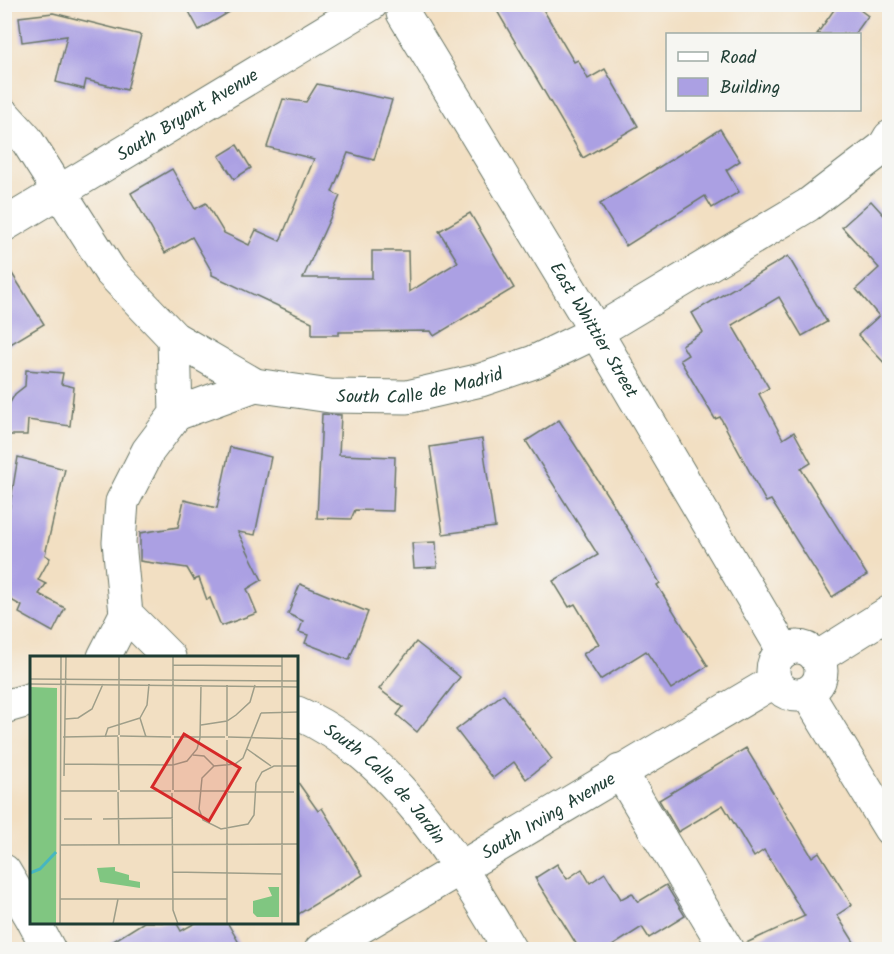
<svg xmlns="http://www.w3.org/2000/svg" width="894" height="954" font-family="Kalam,sans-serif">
<rect width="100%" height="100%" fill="#f6f6f2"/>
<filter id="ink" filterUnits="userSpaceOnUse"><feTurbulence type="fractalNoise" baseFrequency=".0167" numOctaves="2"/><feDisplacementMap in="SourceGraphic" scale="12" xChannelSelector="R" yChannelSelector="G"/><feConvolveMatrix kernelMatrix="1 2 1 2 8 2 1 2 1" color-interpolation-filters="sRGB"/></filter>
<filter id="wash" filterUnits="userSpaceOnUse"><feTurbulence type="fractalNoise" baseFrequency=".008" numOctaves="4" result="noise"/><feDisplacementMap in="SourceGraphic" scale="24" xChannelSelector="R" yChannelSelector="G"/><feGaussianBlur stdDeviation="1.35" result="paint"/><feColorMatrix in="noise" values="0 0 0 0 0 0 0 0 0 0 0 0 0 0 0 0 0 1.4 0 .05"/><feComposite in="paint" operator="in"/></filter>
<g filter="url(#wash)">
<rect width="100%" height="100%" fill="#f2dfc2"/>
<g id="blocks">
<g fill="#aba0e3">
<polygon points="185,4 243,4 199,30"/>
<polygon points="493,4 540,4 574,62 578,60 588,79 605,69 638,126 583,158"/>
<polygon points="838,4 852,4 868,16 855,34 817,34"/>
<polygon points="53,13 141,35 127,90 86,80 84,89 56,82 67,36 22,42 19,17"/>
<polygon points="317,84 392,100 374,160 348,153 332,192 340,196 303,278 372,278 372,251 408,251 409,292 458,262 439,231 470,213 514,288 434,336 431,331 339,332 339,335 312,335 312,322 212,275 212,272 192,237 165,253 131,193 172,169 195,209 206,203 224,233 249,245 256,230 280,241 314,159 267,147 283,99 306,102"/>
<polygon points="720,129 740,161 726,170 739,192 712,208 705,196 626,246 600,204"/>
<polygon points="237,145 251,168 234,179 219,156"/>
<polygon points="871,201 890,222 890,369 858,335 879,316 856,289 879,268 842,227"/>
<polygon points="788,256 827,322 802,336 779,297 732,325 769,388 759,394 783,439 794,432 811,463 801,469 867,575 832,597 771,500 766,502 720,417 715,419 680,360 688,355 682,345 703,332 692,313"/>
<polygon points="4,261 44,324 4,348"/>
<polygon points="26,370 63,373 61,384 74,387 70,426 28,420 27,435 4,435 4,413 15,394 25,386"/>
<polygon points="322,414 341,415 339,455 395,457 393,511 355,510 351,519 317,518"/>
<polygon points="559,420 613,504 660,583 657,585 708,666 671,689 646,651 600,680 583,654 599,644 575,604 569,607 553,581 598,555 526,441"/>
<polygon points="482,439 495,527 443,534 430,447"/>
<polygon points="230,447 271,457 255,535 238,532 262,580 247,589 257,613 221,626 210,598 207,600 199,578 194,580 187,568 140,561 140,533 178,527 184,500 217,508"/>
<polygon points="18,457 65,469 45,555 50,558 38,580 46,584 39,594 65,608 53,632 19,613 22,606 4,596 4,541"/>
<polygon points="436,542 437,567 414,568 412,543"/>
<polygon points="300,584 368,612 349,660 305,643 308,635 299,632 303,621 288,614"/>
<polygon points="416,642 460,677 417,732 397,715 403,707 379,689"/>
<polygon points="503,694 552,759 526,779 514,762 493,778 456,730"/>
<polygon points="746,748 812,857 819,852 852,905 837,915 859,950 746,950 744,944 805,916 764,850 754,857 723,805 678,832 659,800"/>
<polygon points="297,781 318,811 322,808 363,875 297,915"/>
<polygon points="557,864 567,879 582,869 590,883 605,873 621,899 632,893 638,902 666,885 685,916 649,938 642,927 606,950 580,950 535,878"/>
<polygon points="144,922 176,922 181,931 197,922 227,922 239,943 228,950 99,950"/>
</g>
</g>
</g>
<g filter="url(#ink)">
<use href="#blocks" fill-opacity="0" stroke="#697666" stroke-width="1.5"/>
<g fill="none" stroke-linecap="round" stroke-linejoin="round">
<defs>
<g id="minor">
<path id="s1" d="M403 13 596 332 784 651"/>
<path id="s2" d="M4 115 26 139 110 271 174 338 255 385 330 396 407 397 481 380 534 362 596 332 808 205 884 147 890 137"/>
<path id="s3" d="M4 225 371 4"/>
<polyline points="176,414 255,385"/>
<circle cx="797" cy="671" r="24"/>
<polyline points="104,657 126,614"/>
<polyline points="169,657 126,614 119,542 122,502 148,451 176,414 174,338"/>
<polyline points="817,658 890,612"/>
<polyline points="807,693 890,829"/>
<polyline points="4,707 32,699"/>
<path id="s4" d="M297 713C396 756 457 861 510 950"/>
<polyline points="620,771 727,950"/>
<polyline points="4,871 32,918"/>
<polyline points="34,922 49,950"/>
<path id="s5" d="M321 950C473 862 623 770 775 681"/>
</g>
</defs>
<use href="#minor" stroke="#697666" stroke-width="35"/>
<use href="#minor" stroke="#fff" stroke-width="33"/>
</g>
</g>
<g text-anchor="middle" stroke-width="5" stroke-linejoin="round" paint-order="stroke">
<g font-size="18" fill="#1f3d34" stroke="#f6f6f2">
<text dy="6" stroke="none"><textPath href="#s3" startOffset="214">South Bryant Avenue</textPath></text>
<text dy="6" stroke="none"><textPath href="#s1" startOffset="370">East Whittier Street</textPath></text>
<text dy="6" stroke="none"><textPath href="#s2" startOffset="542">South Calle de Madrid</textPath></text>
<text dy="6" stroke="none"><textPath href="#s4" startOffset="114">South Calle de Jardin</textPath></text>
<text dy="6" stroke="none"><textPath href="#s5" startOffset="264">South Irving Avenue</textPath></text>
</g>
</g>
<g transform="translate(30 656)">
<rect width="268" height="268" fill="#f2dfc2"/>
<path d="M0 31 27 32 26 268H0ZM85 211V215L99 219V224L110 226V232L70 226 67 212ZM238 231H249V261H227L223 257V245L242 240Z" fill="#80c681"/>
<path fill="none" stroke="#47b6c0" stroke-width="3" d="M0 217 10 213 26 196"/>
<path fill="none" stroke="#9e9e89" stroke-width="1.5" d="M89 1V79M252 1V268M143 9 252 10M0 23 269 25M0 28 269 31M231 57 213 102 205 108 184 110 172 122 169 153 173 164 191 173 218 168 224 159 226 127 232 116 244 110H269M231 57 269 56M110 62 117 49 119 28M110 62 116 81M35 63 48 62 62 53 73 28M171 69 197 65 206 59 220 46 225 29M143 79V1M90 80 141 81M197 80V29M33 81 88 80M75 81 78 72 110 62M88 81 89 134M144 81H195M198 81 269 83M197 84V134M217 93 241 110M163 99 174 100 184 110M34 108 143 109 157 105 167 93 170 82 171 29M34 120 36 1M143 134V83M30 135H87M90 135H141M144 135H195M88 136 89 189M198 136H264M142 137 143 254 148 268M197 137V268M34 163H62M73 163 143 162M30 189 269 188M143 216 252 218M30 243H197M30 268 31 1M83 268 88 243"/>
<path fill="#d62828" fill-opacity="0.15" stroke="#d62828" stroke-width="3" d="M154 78 210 112 179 165 122 131Z"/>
<rect width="268" height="268" fill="none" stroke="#1f3d34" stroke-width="3"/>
</g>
<rect width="894" height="954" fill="none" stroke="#f6f6f2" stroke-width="24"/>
<rect x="666" y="33" width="195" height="78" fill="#f6f6f2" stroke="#a0aca6" stroke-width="1.5"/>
<rect x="678" y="52" width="30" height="9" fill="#ffffff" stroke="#a0aca6" stroke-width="1.5"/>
<text x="720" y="63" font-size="18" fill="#1f3d34">Road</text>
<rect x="678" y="78" width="30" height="18" fill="#aba0e3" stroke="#a0aca6" stroke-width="1.5"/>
<text x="720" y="93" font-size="18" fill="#1f3d34">Building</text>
</svg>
